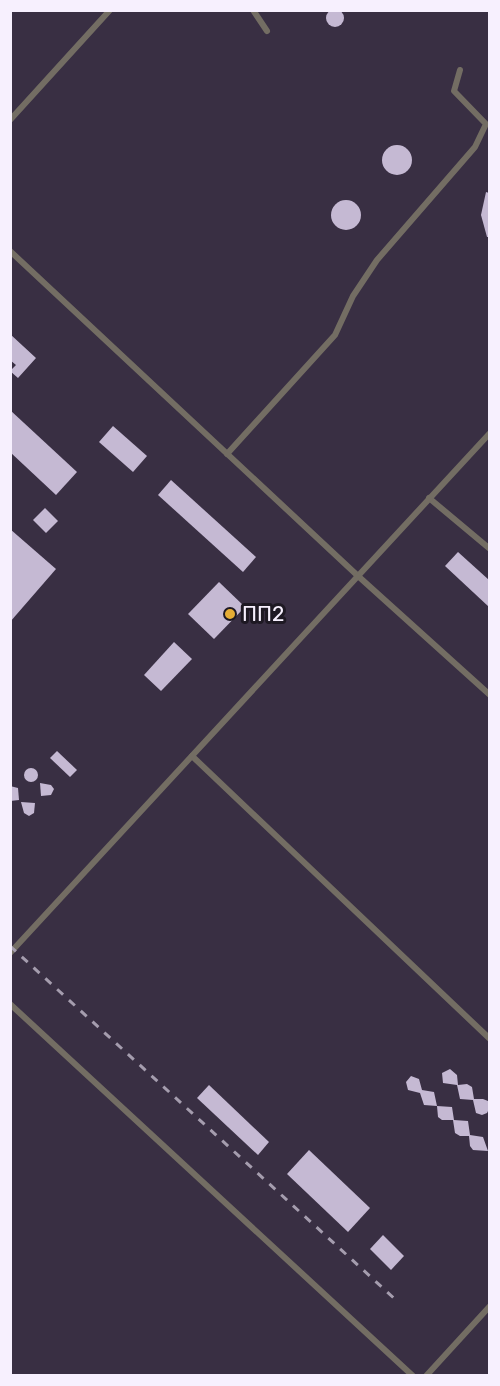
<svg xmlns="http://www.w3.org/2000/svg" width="500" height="1386" font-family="Rubik,sans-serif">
<rect width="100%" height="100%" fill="#392f43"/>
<g fill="#c5b9d3">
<circle cx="335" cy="18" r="9"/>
<circle cx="397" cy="160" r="15"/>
<polygon points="486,192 489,193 489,237 487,237 481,215"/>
<circle cx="346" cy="215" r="15"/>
<polygon points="10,334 36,358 18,378 10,371 16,365 10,360"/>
<polygon points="10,410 77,472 56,495 10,452"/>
<polygon points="113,426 147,456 133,472 99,442"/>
<polygon points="171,480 256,557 243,572 158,495"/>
<polygon points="45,508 58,521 46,533 33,520"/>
<polygon points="10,529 56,569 10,622"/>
<polygon points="458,552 489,580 489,607 445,566"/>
<polygon points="219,582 245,607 214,639 188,614"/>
<polygon points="174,642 192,659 161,691 144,675"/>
<polygon points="57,751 77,770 70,777 50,758"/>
<circle cx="31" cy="775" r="7"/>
<polygon points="40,783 51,785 54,789 51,795 41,796"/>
<polygon points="10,786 18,788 19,800 10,801"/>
<polygon points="21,802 35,803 34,813 29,816 24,813"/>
<polygon points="450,1069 457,1075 458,1085 467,1084 472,1087 474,1099 483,1099 488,1101 489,1109 487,1113 482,1115 476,1113 473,1100 460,1099 457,1085 443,1083 442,1073"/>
<polygon points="411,1076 419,1079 422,1090 434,1092 437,1106 452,1107 454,1120 468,1121 470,1135 483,1137 488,1151 473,1150 470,1146 469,1136 460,1136 455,1133 453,1120 442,1120 438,1117 437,1106 424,1105 420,1093 408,1090 406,1082"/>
<polygon points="209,1085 269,1142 258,1155 197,1098"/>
<polygon points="309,1150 370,1208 348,1232 287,1174"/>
<polygon points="383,1235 404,1256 391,1270 370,1249"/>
</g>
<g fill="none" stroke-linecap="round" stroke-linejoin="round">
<g stroke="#736d63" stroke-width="6">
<polyline points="253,10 267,31"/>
<polyline points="10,120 110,10"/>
<polyline points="10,251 358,576 490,695"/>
<polyline points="227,454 335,335 353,296 377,260 475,147 486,124 454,91 460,70"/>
<polyline points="429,498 490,549"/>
<polyline points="192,756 490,1039"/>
<polyline points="10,953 490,433"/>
<polyline points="10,1004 413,1376"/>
<polyline points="426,1376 490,1306"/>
</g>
<polyline stroke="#a59dae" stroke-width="3" stroke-dasharray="8 8" stroke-linecap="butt" points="10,946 397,1301"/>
</g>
<circle fill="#e5ad35" stroke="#1e1923" stroke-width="2" cx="230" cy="614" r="6"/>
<g text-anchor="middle" stroke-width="6" stroke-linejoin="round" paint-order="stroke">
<g font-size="21" fill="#f7f0fe" stroke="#1e1923" text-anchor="start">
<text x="242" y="621">ПП2</text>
</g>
</g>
<rect width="500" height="1386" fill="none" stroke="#f7f0fe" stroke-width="24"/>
</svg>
